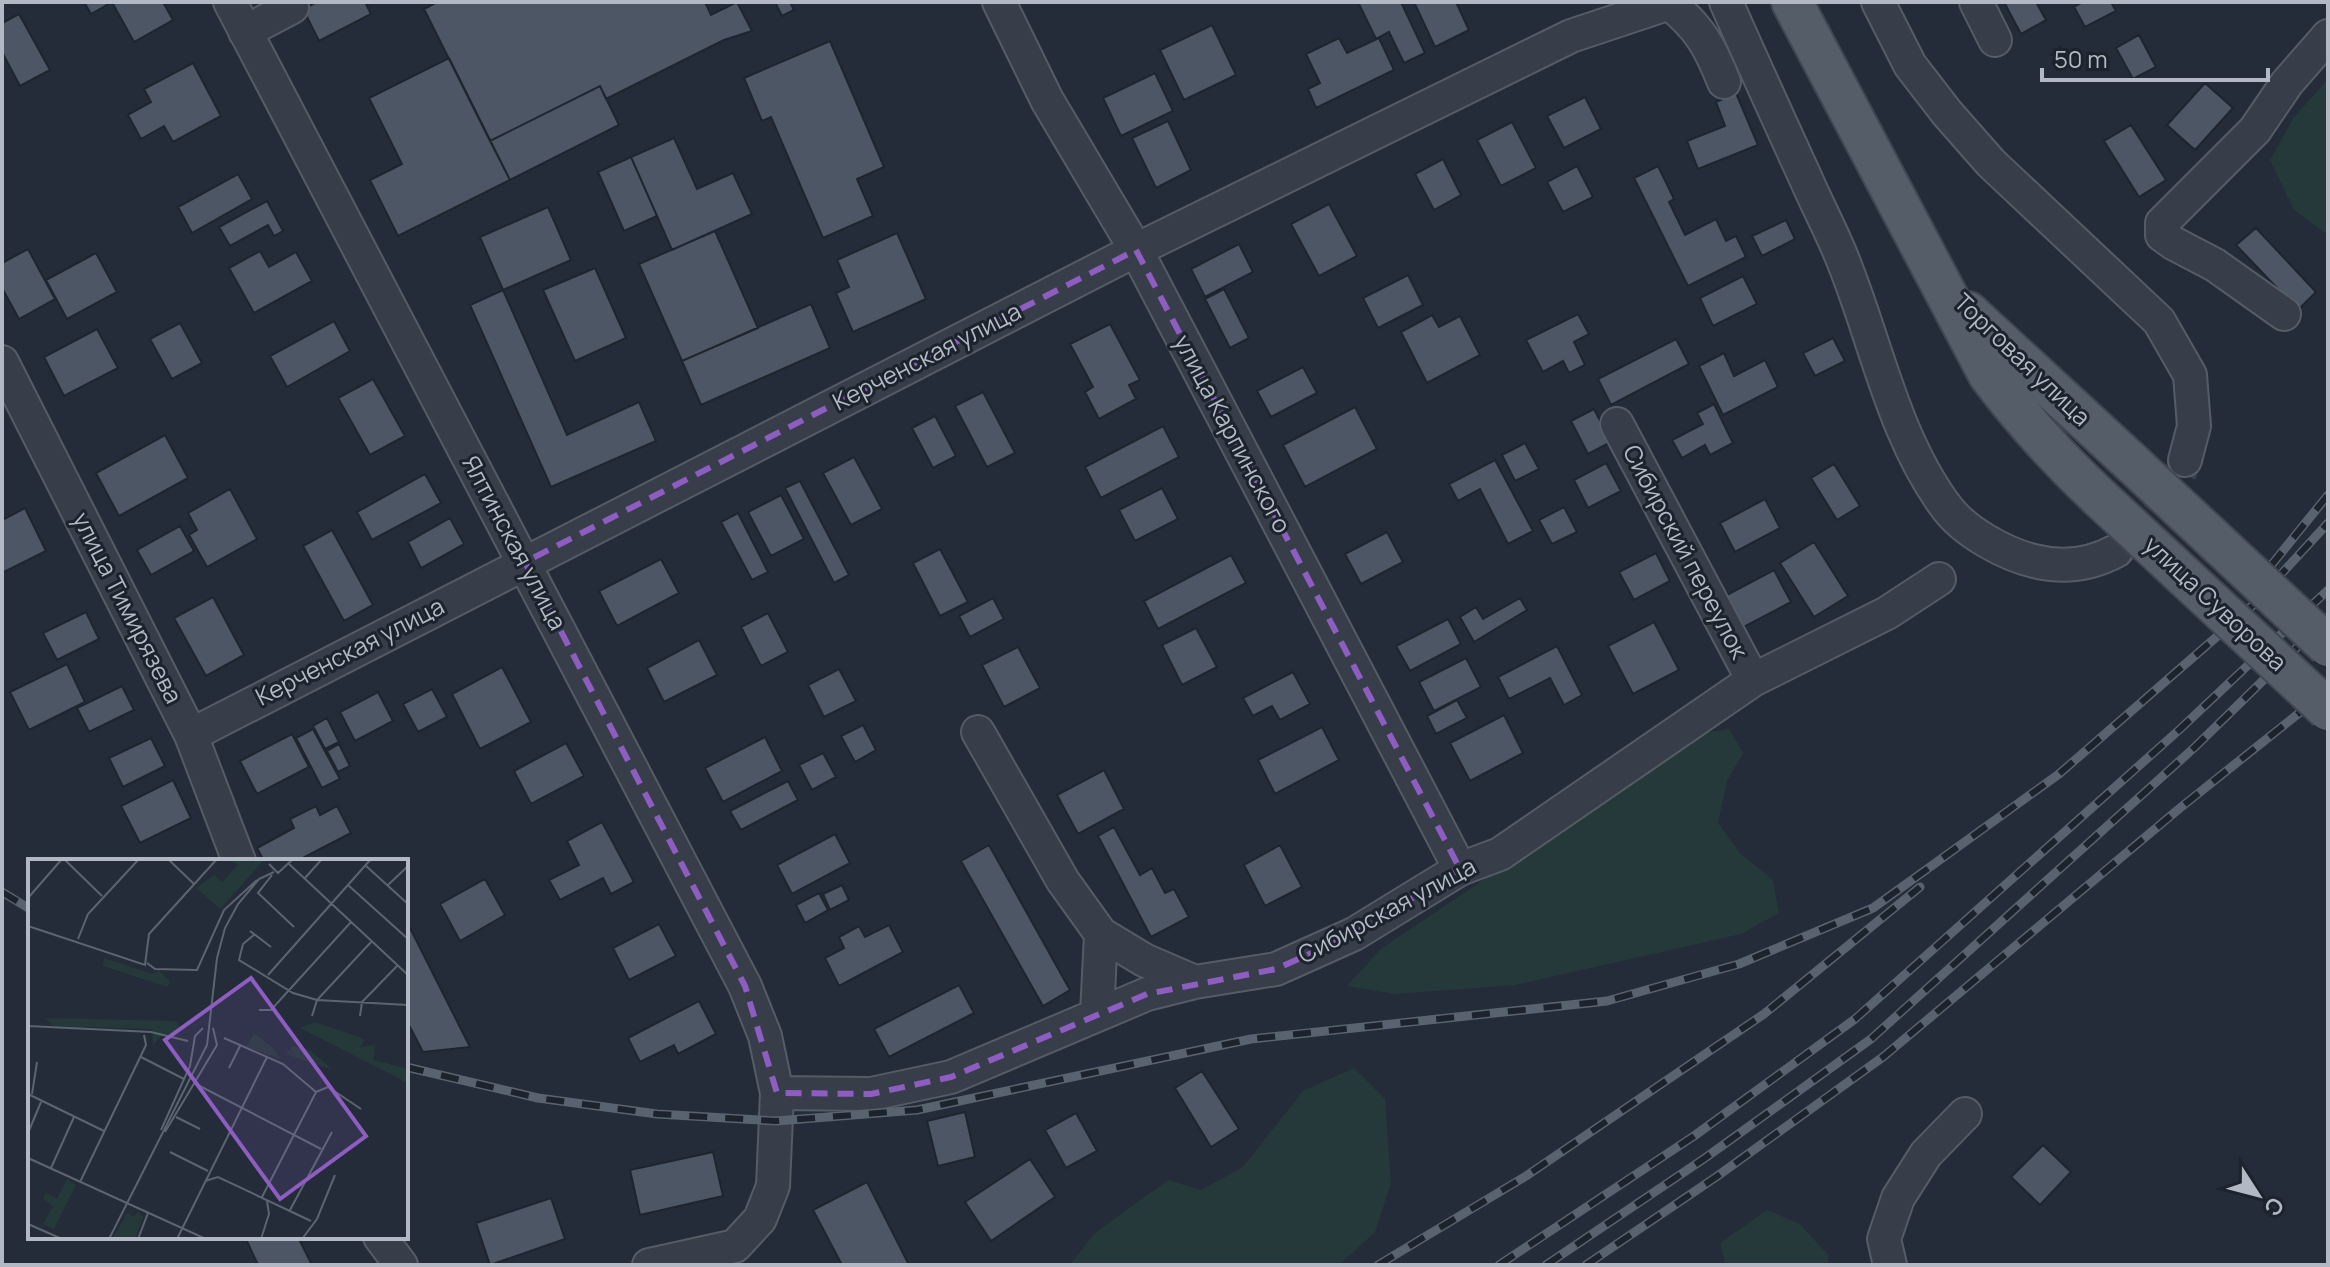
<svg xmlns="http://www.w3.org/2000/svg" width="2330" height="1267" font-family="Manrope,sans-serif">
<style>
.green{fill:#26393a}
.building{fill:#4c5664;stroke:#1e252f;stroke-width:2}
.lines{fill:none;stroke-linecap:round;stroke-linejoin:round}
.minor-tunnel{stroke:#38414d;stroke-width:32;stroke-dasharray:32 16;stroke-linecap:butt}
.minor-casing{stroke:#555c66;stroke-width:36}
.major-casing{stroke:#404752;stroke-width:44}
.minor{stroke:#373e49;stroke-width:32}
.major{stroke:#555d68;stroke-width:40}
.rail-casing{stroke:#59626f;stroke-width:9}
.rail{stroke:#1c232d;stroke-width:6;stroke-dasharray:18;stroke-linecap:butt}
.major-bridge-casing{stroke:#404752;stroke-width:44;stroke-linecap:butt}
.major-bridge{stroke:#555d68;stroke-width:40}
.marked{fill:none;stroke:#8e5dc1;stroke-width:6;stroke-dasharray:16 10;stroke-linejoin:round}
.labels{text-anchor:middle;stroke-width:6;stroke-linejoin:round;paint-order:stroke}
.street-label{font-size:24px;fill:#b2b9c5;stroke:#1c232d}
.inset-road{fill:none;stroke:#5c6470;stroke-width:2}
.view{fill:#8e5dc1;fill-opacity:0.15;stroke:#8e5dc1;stroke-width:4}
.inset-edge{fill:none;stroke:#b2b9c5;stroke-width:4}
</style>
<rect width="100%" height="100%" fill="#232c38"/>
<path class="green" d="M2328,79V235L2294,210L2270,160L2294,117Z
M1729,729L1743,753L1727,781L1718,823L1740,853L1773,880L1779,913L1741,934L1515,985L1394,994L1347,986L1381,949L1701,733Z
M1354,1068L1385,1099L1391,1183L1375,1232L1339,1265H1070L1094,1234L1168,1180L1201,1190L1243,1167L1303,1091Z
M1767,1210L1800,1224L1828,1255V1265H1726L1720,1243Z"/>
<path class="building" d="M84,2H163L173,20L134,42L112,2L91,14Z
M317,2H365L371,14L319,41L303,9Z
M437,2H705L711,15L737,2L752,31L724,40L606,99L600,86L490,141L424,9Z
M775,2H790L794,10L782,16Z
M1358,2H1401L1425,53L1404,63L1389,32L1376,39Z
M1414,2H1456L1469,30L1435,47Z
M2004,2H2036L2046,20L2021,34Z
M2083,2H2111L2116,11L2085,27L2074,7Z
M19,14L50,70L20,86L2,52V23Z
M1212,25L1236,75L1184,100L1160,50Z
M2139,35L2156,67L2133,79L2116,48Z
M1339,38L1347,53L1379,38L1394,70L1316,108L1308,89L1320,83L1306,54Z
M830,41L884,167L857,179L873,216L823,238L771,117L762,121L744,78Z
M449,58L510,180L398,236L370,180L402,164L369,98Z
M193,63L221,116L173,142L164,126L141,139L128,115L151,102L144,89Z
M1155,73L1173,111L1121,136L1103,98Z
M2205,83L2233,108L2195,150L2167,125Z
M600,86L619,125L510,180L490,141Z
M1736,93L1758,145L1698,169L1687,141L1725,126L1716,102Z
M1585,97L1601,129L1564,148L1547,116Z
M1168,121L1191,170L1156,188L1132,138Z
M1512,122L1536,168L1501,186L1477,140Z
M2131,125L2166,180L2139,197L2104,141Z
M674,138L697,189L733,173L752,214L672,250L631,157Z
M631,157L657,216L624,231L598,172Z
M1443,159L1461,195L1434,210L1415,174Z
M1577,166L1593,197L1563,212L1547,182Z
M1658,166L1674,199L1669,202L1685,235L1716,219L1726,241L1736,236L1746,257L1688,286L1634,178Z
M238,174L252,199L192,233L178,207Z
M267,201L283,231L274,236L268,225L230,246L219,227Z
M1329,204L1357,256L1319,276L1291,224Z
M548,207L571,260L503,290L480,237Z
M1786,220L1795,239L1762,256L1752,236Z
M2256,228L2316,292L2298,310L2236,245Z
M715,231L758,328L682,361L639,264Z
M897,233L926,299L853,332L836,293L849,287L837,260Z
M1239,244L1253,272L1205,297L1191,269Z
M28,249L55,299L19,319L2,288V263Z
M260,251L269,267L296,252L312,281L254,313L229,268Z
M96,253L117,292L67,319L46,280Z
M595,268L626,338L575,361L543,290Z
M1408,275L1423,305L1378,328L1363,298Z
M1743,276L1757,304L1713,326L1700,298Z
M1224,289L1249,338L1230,348L1205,299Z
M503,290L567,435L639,402L656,441L551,487L470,305Z
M811,304L830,348L701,405L682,361Z
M1578,314L1589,334L1574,342L1585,365L1569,373L1563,361L1543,372L1526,340Z
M1432,315L1439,327L1460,316L1480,355L1427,383L1401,332Z
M334,321L350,351L287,387L270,356Z
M180,323L202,363L172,379L150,339Z
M1110,324L1140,380L1129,385L1136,399L1099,419L1085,392L1093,387L1070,344Z
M97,329L118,368L64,396L44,357Z
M1833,338L1845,361L1815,376L1803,353Z
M1676,339L1689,364L1611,405L1598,379Z
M1724,353L1734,376L1765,360L1778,387L1723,415L1699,366Z
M1303,367L1317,393L1271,417L1257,391Z
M373,379L405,436L370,455L338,398Z
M983,392L1015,453L987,467L955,406Z
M1714,404L1733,443L1710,455L1705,445L1682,458L1672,440L1703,424L1697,413Z
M1355,407L1377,449L1305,487L1283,445Z
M1594,409L1611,442L1588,454L1571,421Z
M935,416L956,456L933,468L912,428Z
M1163,426L1179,457L1101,498L1085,467Z
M165,435L188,478L119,516L96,473Z
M1525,443L1539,469L1515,481L1502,455Z
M854,457L882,509L851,525L823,473Z
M1495,460L1533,531L1508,544L1480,489L1458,501L1449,484Z
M1606,463L1621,491L1588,508L1574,480Z
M1834,464L1860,506L1837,520L1811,478Z
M425,474L441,503L372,540L357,512Z
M800,481L849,575L834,583L785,488Z
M1162,488L1178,519L1135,541L1119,510Z
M230,489L257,539L207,567L189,535L197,530L188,513Z
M781,495L804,539L771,556L748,512Z
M1765,499L1780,528L1735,552L1720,523Z
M1564,507L1577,532L1552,544L1539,520Z
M25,508L46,551L2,573V520Z
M738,513L768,572L752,580L721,522Z
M450,518L464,544L421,568L408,542Z
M180,526L194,551L151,575L137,550Z
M332,530L373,605L344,621L303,546Z
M1387,532L1403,562L1361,584L1345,554Z
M1814,542L1848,596L1814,617L1780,563Z
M940,549L968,602L940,616L913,563Z
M1656,553L1670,581L1634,600L1619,572Z
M1231,555L1246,583L1158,629L1144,601Z
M661,559L679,593L617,626L599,591Z
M1774,570L1791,602L1740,629L1723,597Z
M213,597L244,655L206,676L174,618Z
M993,598L1004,619L970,637L959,616Z
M1520,598L1527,610L1474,642L1460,617L1476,607L1483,619Z
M86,612L99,639L57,660L43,633Z
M768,613L788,652L761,666L741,627Z
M1448,619L1461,644L1410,671L1396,646Z
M1654,622L1679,670L1633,694L1608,646Z
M1196,628L1217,667L1182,685L1162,645Z
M699,640L717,675L664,702L647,668Z
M1557,646L1582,695L1564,705L1550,678L1509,699L1498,677Z
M1018,647L1040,688L1004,707L982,665Z
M1466,658L1481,687L1434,711L1419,682Z
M67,664L85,702L29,730L10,692Z
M502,667L531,722L480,749L452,694Z
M839,669L856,701L824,717L808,685Z
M1293,672L1310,704L1280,720L1272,706L1253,716L1243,698Z
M122,686L134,710L89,732L77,708Z
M432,689L447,717L418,732L403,704Z
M378,692L393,721L355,741L340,712Z
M1457,700L1467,718L1436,734L1427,716Z
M1504,715L1523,753L1470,781L1450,743Z
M327,718L339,742L325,749L313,726Z
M863,725L876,750L855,762L841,736Z
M1322,727L1339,760L1275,794L1258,760Z
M313,729L340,779L322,788L296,738Z
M292,734L309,767L257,794L240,761Z
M765,737L782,771L723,802L705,768Z
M151,738L165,766L123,787L109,758Z
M566,743L584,776L531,804L514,771Z
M339,744L350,766L338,772L327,751Z
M823,753L836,777L812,790L799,765Z
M1104,770L1124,809L1078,834L1057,795Z
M173,780L191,818L140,843L121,806Z
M788,781L798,800L741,830L730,811Z
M316,806L320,815L337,806L351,833L297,861H264L257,848L294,828L290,819Z
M602,822L634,882L611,894L603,878L560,900L549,880L579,865L567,841Z
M1114,827L1140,875L1152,868L1165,893L1174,889L1189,917L1151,937L1098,836Z
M835,834L850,863L792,894L777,865Z
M989,845L1070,990L1043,1006L961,861Z
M1280,845L1302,887L1265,906L1244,865Z
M485,879L505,915L460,941L440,904Z
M842,885L849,900L830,910L823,894Z
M819,893L828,910L805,923L796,905Z
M406,920L470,1047L423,1052L410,1027H406Z
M659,924L676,956L629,980L613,948Z
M889,925L903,952L839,986L825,958L844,948L839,937L859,926L865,937Z
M959,985L974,1013L889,1057L874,1029Z
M699,1001L716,1034L678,1054L674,1045L640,1062L628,1038Z
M1202,1071L1239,1129L1211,1147L1175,1088Z
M965,1112L975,1157L938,1166L927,1121Z
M1076,1113L1097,1151L1066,1168L1045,1130Z
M2043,1145L2071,1172L2040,1205L2011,1177Z
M713,1152L723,1196L640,1215L630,1170Z
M1030,1159L1055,1197L991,1241L965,1202Z
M867,1182L909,1265H842L813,1210Z
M551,1198L565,1239L490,1265L476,1223Z
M245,1237H298L312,1265H258Z"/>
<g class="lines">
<path class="minor-tunnel" d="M2122,548C2152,530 2176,492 2185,460"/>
<defs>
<path id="minor" d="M230,2L745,986L765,1036L777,1093L773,1186L760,1219L735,1246L649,1265
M999,2L1047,100L1136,250L1460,869
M1726,2C1752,61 1779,120 1806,179C1819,209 1835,238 1846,268C1877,347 1895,439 1947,508C1965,532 2005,554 2034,561C2062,568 2090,565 2116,551
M1878,2L1910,65L1947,113L1991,163L2159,321L2190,375L2194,426L2185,460
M1976,2L1995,40
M1670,4C1700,28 1710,47 1724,82
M245,32L292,7
M2284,314L2215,265L2173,243L2162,235V223L2255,130L2287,83L2328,36
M2,362L191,735L239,861
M1617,424L1753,680
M978,732L1063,881L1101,934L1144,960L1195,982
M191,735L1136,250L1571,36L1673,2
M1097,1014L1101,934
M777,1093L871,1094L951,1077L1147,994L1195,982L1276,969L1354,934L1460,869L1500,854L1753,680L1887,613L1939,579
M380,1237L401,1265
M1890,1265L1884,1239L1898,1198L1926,1154L1965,1114"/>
<path id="major" d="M1792,2L1989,375C2023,420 2059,460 2101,499
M1968,312L2133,464"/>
</defs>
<use href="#minor" class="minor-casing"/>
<use href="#major" class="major-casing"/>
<use href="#minor" class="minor"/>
<use href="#major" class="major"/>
<defs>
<path id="rail" d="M2248,594L2328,495
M2,892L30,909
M406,1067L538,1098L657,1114L776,1121L917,1110L1251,1039L1607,1001L1739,964L1873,908L2059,774L2252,606L2328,523
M1378,1265L1526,1176L1764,1014L1920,887
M1499,1265L1694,1136L1855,1019L2179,730L2328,590
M1546,1265L1705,1158L1871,1039L2195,747L2328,617
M1586,1265L1716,1177L1883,1057L2180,808L2328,690"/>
</defs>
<use href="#rail" class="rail-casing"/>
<use href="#rail" class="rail"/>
<defs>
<path id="major-bridge" d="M2133,464L2328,646
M2101,499L2328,710"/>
</defs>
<use href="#major-bridge" class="major-bridge-casing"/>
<use href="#major-bridge" class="major-bridge"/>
</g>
<path class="marked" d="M1136,250L1460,869L1354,934L1276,969L1147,994L951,1077L871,1094L777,1093L745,986L525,562Z"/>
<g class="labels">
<g class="street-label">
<text transform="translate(927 357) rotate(-27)" y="8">Керченская улица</text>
<text transform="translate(2022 360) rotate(44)" y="8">Торговая улица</text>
<text transform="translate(1232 434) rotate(62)" y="8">улица Карпинского</text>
<text transform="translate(514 543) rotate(62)" y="8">Ялтинская улица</text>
<text transform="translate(1685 552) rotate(62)" y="8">Сибирский переулок</text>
<text transform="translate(2215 604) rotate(43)" y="8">улица Суворова</text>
<text transform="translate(127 608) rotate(63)" y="8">улица Тимирязева</text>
<text transform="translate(350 652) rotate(-27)" y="8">Керченская улица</text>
<text transform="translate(1387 911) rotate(-28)" y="8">Сибирская улица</text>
</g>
</g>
<g transform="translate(28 859)">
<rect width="380" height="380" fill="#232c38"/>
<path d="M204,0H237L192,50L168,29L186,16L194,23L210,6ZM76,99L124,115L131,111L142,123L140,128L75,107ZM17,159L149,162L153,173L134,176L125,186L124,170L26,167ZM287,163L331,178L336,181L332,188L347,186L346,201L380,210V224L272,169ZM226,174L244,188L253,200L218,188ZM264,187L282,191L305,211L258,195ZM39,320L48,326L26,370L15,365L25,347L15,340L18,334L29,340ZM110,352L115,358L107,380H84L99,354L106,358Z" fill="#26393a"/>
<path class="inset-road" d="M36,0L74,37M140,0L166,25M241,5L250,14L265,0M261,5L380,116M337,6L380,45M244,16L230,34L266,68M277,19L294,0M320,26L380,80M360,26L380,7M0,39L34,0M0,67L117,106L121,75L189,0M222,72L243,88M227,75L215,85L211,101L265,134L289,141L380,146M50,80L60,55L111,0M189,99L197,69L210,45L231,20L246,13M119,104L127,110L169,111L196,51L229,21M240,116L343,0M231,151H243L323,63M284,157L289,141L344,82M332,157L334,143L370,106M0,167L123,173L160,182M196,179L255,205L288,233M113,198L156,220M201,209L212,187M166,224L293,290M0,235L76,272M4,235L9,203M148,258L172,270M133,271L162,207L167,177L175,169M137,273L189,186L185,169M0,274L13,243M142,293L180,312M0,299L101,345M23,309L46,258M177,322L190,318L283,362M52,323L118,186L116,176M234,338L288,233L300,228L333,250M101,345L178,380M262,351L304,273M0,365L34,380M81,380L179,186L189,99M110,380L120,354M149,380L239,198M233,380L241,355L239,342M274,380L289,360L307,316"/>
<path class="view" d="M223,119L338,277L252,340L137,181Z"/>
<rect width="380" height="380" class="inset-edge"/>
</g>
<rect width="2330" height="1267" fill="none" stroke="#b2b9c5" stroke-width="8"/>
<g transform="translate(2258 1195) rotate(126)" stroke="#1c232d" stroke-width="6" paint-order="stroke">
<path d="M0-6L14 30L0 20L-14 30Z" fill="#b2b9c5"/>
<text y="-12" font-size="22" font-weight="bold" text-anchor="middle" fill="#b2b9c5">С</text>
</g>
<path d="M2042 68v12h226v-12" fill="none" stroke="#b2b9c5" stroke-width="4"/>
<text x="2054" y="68" font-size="24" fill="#b2b9c5" stroke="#1c232d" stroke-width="6" paint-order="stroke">50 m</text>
</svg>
